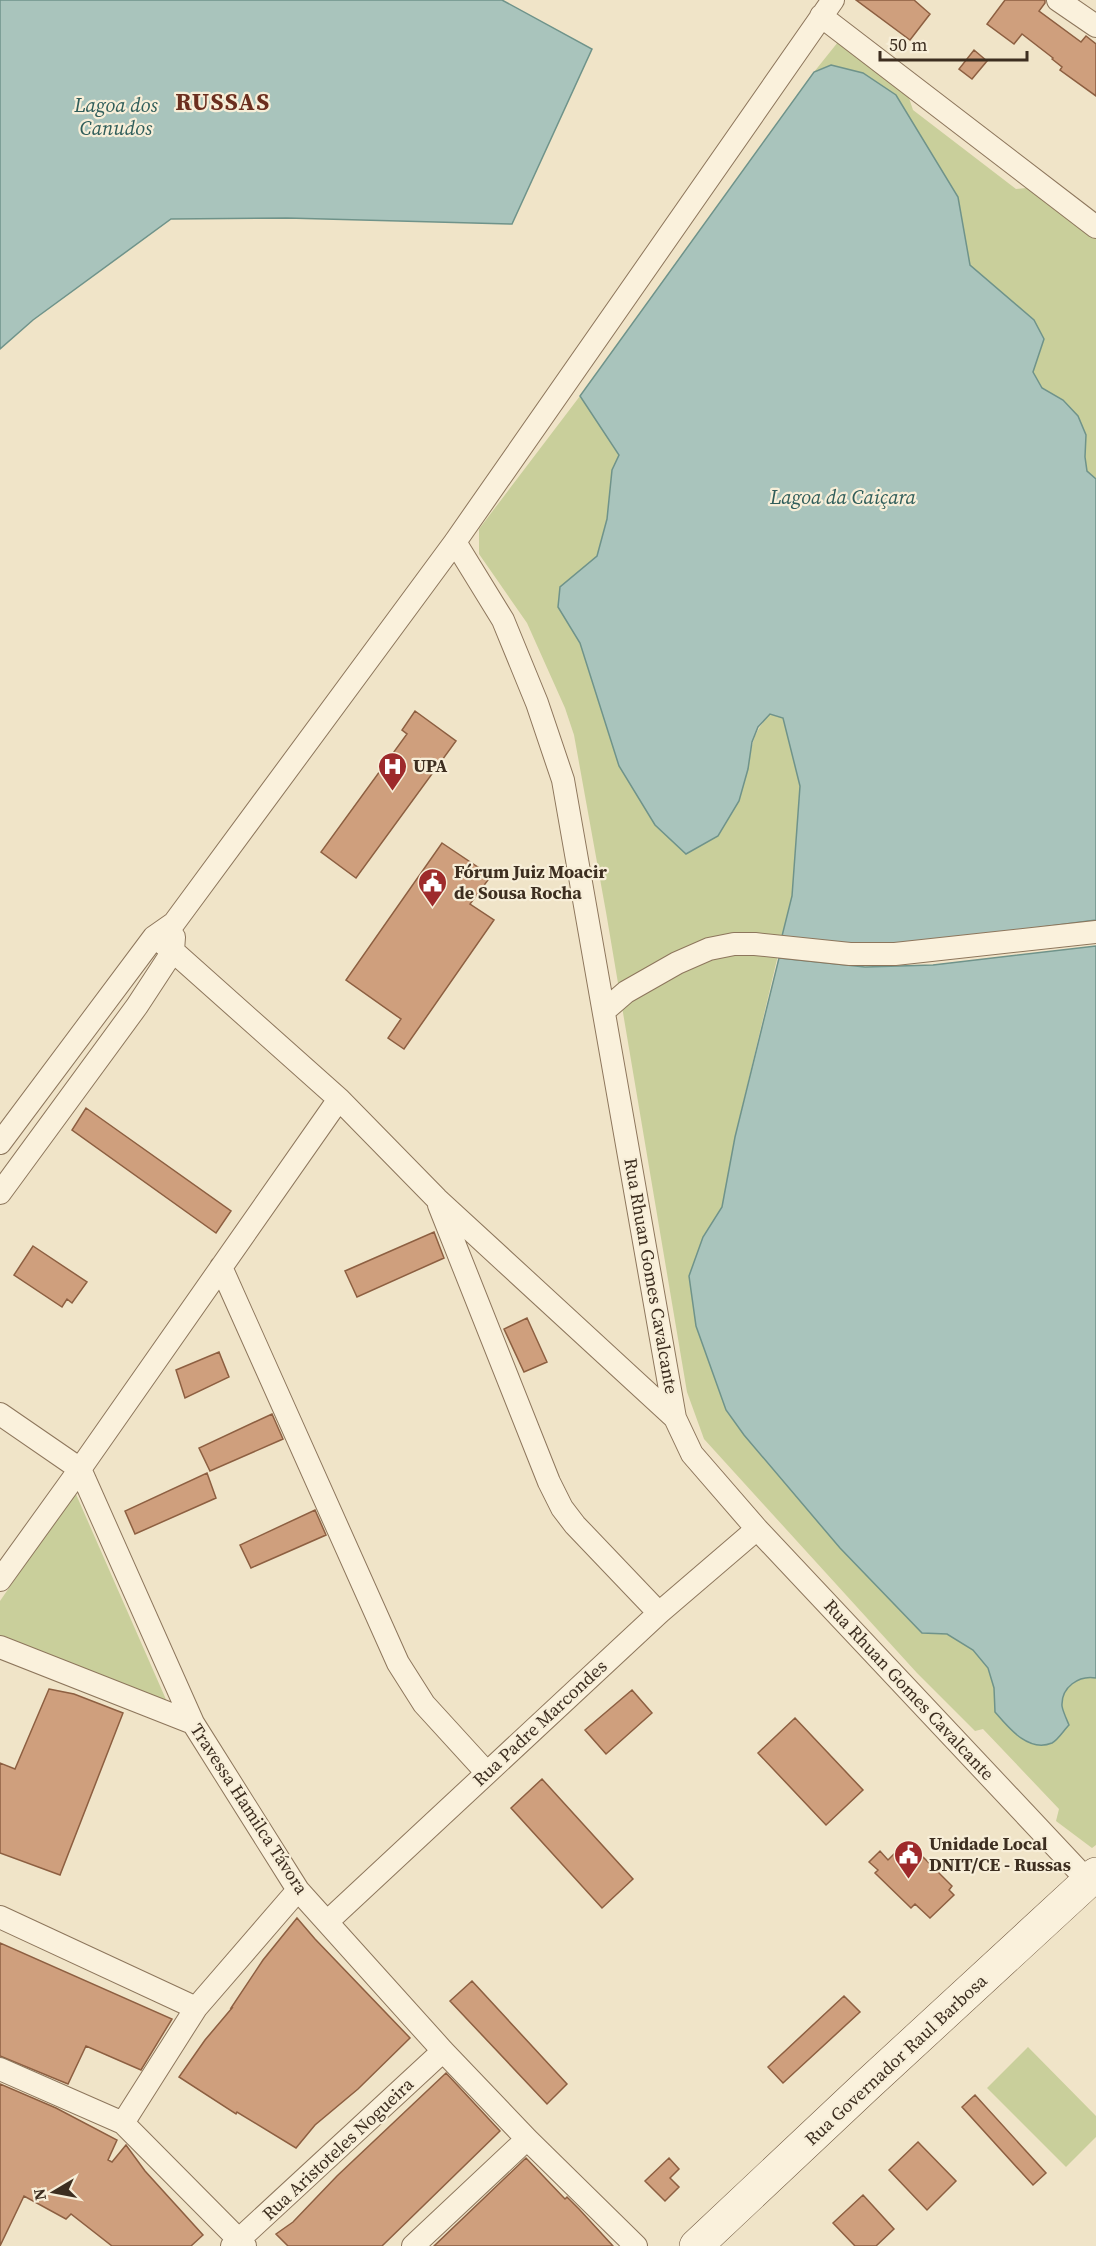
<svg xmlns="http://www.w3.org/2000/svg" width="1096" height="2246" font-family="'Source Serif 4',serif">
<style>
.green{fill:#c9cf9b}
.water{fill:#a9c4bc;stroke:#6f938a;stroke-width:1.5}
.building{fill:#cf9f7d;stroke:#8d5f41;stroke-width:1.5}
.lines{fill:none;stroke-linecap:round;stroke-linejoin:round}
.street-casing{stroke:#8d765c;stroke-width:24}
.secondary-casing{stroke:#6f573f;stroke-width:34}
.street{stroke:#faf1dc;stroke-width:22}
.secondary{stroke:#faf1dc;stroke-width:33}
.labels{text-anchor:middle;stroke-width:4.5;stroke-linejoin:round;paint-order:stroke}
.poi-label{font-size:18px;font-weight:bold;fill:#3d2e20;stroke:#f7eed8;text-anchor:start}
.street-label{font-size:18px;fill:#3d2e20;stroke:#f7eed8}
.water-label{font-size:20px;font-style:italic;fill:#2f5d5a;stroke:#f7eed8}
.district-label{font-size:24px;font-weight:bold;letter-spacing:1.5px;fill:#6b2e1e;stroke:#f7eed8}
</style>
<rect width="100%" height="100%" fill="#f0e4c8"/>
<path class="green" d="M838,42L906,89L913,110L1016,189L1037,187L1096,232V479L1087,471L1085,457L1086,435L1063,400L1042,388L1033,372L1044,339L1034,320L970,265L958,197L896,95L863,73L831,65L814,72Z
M580,396L619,455L612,470L607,519L597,556L560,587L558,607L580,643L748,769C752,745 752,733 770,714L783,718L800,786L792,896L735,1137L722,1207L703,1237L726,1410L744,1435L840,1548L922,1633L947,1634L973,1650L988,1668L994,1688L995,1712L1069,1726C1067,1720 1063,1712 1062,1706C1061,1687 1079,1675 1096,1678V1845L1092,1848L1056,1821L1059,1809L983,1729L975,1731L917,1673L704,1439L687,1392L606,912L574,735L565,708L527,623L479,554V529Z
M75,1492L168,1704L0,1637V1601Z
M1028,2047L1096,2116V2137L1066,2167L987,2088Z"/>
<path class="water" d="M0,0H502L592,49L512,224L287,218L171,219L33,320L0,349Z
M831,65L863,73L896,95L958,197L970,265L1034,320L1044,339L1033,372L1042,388L1063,400L1078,416L1086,435L1085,457L1087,471L1096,479V920L896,946L781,940L792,896L800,786L783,718L770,714L758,727L752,742L748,769L739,801L718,836L686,854L655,825L619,766L580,643L558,607L560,587L597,556L607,519L612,470L619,455L580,396L814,72Z
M1096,946V1678C1079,1675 1061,1687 1062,1706C1063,1712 1067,1720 1069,1725C1064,1730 1058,1740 1052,1743C1028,1753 1008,1727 995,1712L994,1688L988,1668L973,1650L947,1634L922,1633L840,1548L744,1435L726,1410L696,1326L689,1276L703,1237L722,1207L735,1137L779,958L865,967L933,965Z"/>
<path class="building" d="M856,0H914L930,14L910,40Z
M1005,0H1045V3L1039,11L1081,42L1086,36L1096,44V96L1060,70L1062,67L1052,59L1053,58L1022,34L1014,44L987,24Z
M974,50L987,61L972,79L959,69Z
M415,711L456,741L356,878L321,852L407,734L402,730Z
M442,843L491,876L470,904L494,920L404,1049L388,1038L401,1019L346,980Z
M86,1108L231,1211L216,1233L72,1130Z
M434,1232L444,1258L357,1297L345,1271Z
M33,1246L87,1282L72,1303L67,1299L62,1307L14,1275Z
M527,1318L547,1362L524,1372L504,1329Z
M219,1352L229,1377L185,1398L176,1370Z
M272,1414L283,1439L210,1471L199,1448Z
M207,1473L216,1498L135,1534L125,1511Z
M315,1510L326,1535L251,1568L240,1545Z
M49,1689L74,1694L123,1713L60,1875L0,1853V1763L15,1769Z
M632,1690L652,1713L606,1754L585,1730Z
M795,1718L863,1790L826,1825L758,1753Z
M542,1779L633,1879L602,1908L511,1808Z
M907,1841L952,1886L949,1890L954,1895L930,1918L915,1904L911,1908L875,1873L878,1870L869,1862L880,1851L888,1860Z
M297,1918L315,1939L410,2038L358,2089L315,2125L296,2148L237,2112L236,2114L179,2077L205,2040L232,2008H231L263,1960Z
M0,1943L172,2019L141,2070L86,2046L68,2084L0,2056Z
M472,1981L567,2084L547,2104L450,2001Z
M844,1996L860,2012L783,2083L768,2067Z
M446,2073L500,2131L382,2246H288L276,2234L293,2222L337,2176Z
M0,2084L56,2108L117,2140L108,2160L112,2162L126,2145L145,2171L203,2235L191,2246H112L71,2214L66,2219L24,2196L0,2246Z
M975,2095L1046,2173L1033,2185L962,2107Z
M918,2142L956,2181L927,2210L889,2170Z
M526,2158L565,2199L567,2197L579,2209L613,2246H434Z
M669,2158L679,2169L670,2178L679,2187L665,2201L645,2181Z
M863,2195L894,2229L876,2246H855L833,2223Z"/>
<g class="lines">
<defs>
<path id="street" d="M1058,0L1096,26
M821,16L1096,227
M455,542L503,620L537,703L563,780L675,1418L692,1454L757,1529L1089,1882
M154,937L173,951L339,1099L437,1199L675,1418
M604,1011L626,992L677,963L709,949L734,944H755L850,954H895L1096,932
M0,1143L154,937L174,923L455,542L833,0
M0,1193L137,1006L173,951L174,937
M439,1205L549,1482L562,1508L575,1525L659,1613
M221,1267L398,1663L424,1704L487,1773
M0,1414L80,1469L193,1723L298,1890L443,2051L527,2139L636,2246
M0,1580L80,1469L339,1099
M0,1647L193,1723
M0,1917L196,2008
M327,1922L659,1613L757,1529
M0,2069L123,2123L245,2246
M123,2123L196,2008L298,1890
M232,2246L443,2051
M413,2246L527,2139"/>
<path id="secondary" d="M696,2246L866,2086L1096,1874"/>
</defs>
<use href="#street" class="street-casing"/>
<use href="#secondary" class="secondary-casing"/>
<use href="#street" class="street"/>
<use href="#secondary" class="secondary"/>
</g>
<defs>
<symbol id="hospital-pin" viewBox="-11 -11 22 30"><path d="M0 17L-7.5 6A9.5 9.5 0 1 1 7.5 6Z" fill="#9e2a2b" stroke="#f7eed8"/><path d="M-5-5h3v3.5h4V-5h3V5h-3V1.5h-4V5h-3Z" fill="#fff"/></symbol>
<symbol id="civic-pin" viewBox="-11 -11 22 30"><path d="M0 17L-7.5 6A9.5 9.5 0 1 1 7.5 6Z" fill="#9e2a2b" stroke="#f7eed8"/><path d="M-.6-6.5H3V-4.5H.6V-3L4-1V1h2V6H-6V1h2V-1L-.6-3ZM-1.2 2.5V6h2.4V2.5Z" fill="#fff"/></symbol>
</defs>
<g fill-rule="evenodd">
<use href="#hospital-pin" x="376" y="750" width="33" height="45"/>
<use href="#civic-pin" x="416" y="866" width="33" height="45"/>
<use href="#civic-pin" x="892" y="1838" width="33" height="45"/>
</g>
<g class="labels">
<g class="poi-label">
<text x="413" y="772">UPA</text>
<text x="454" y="878">Fórum Juiz Moacir<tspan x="454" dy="21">de Sousa Rocha</tspan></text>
<text x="929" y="1850">Unidade Local<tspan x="929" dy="21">DNIT/CE - Russas</tspan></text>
</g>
<g class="street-label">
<text transform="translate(651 1276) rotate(80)" y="6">Rua Rhuan Gomes Cavalcante</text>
<text transform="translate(909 1690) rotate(47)" y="6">Rua Rhuan Gomes Cavalcante</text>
<text transform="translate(540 1723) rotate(-43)" y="6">Rua Padre Marcondes</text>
<text transform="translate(249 1809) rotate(57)" y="6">Travessa Hamilca Távora</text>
<text transform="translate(896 2060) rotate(-43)" y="6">Rua Governador Raul Barbosa</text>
<text transform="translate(338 2149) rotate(-43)" y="6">Rua Aristoteles Nogueira</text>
</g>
<g class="water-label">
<text x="116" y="112">Lagoa dos<tspan x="116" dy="23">Canudos</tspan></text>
<text x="843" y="504">Lagoa da Caiçara</text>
</g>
<g class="district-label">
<text x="223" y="110">RUSSAS</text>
</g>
</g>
<g transform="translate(54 2192) rotate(260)" stroke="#f7eed8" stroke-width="4.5" paint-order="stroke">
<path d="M0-4.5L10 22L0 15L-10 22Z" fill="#3d2e20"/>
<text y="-9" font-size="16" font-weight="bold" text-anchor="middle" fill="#3d2e20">N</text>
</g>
<path d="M880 51v9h147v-9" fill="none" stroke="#3d2e20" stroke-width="3"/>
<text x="889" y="51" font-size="18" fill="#3d2e20" stroke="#f7eed8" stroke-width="4.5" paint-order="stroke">50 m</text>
</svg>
